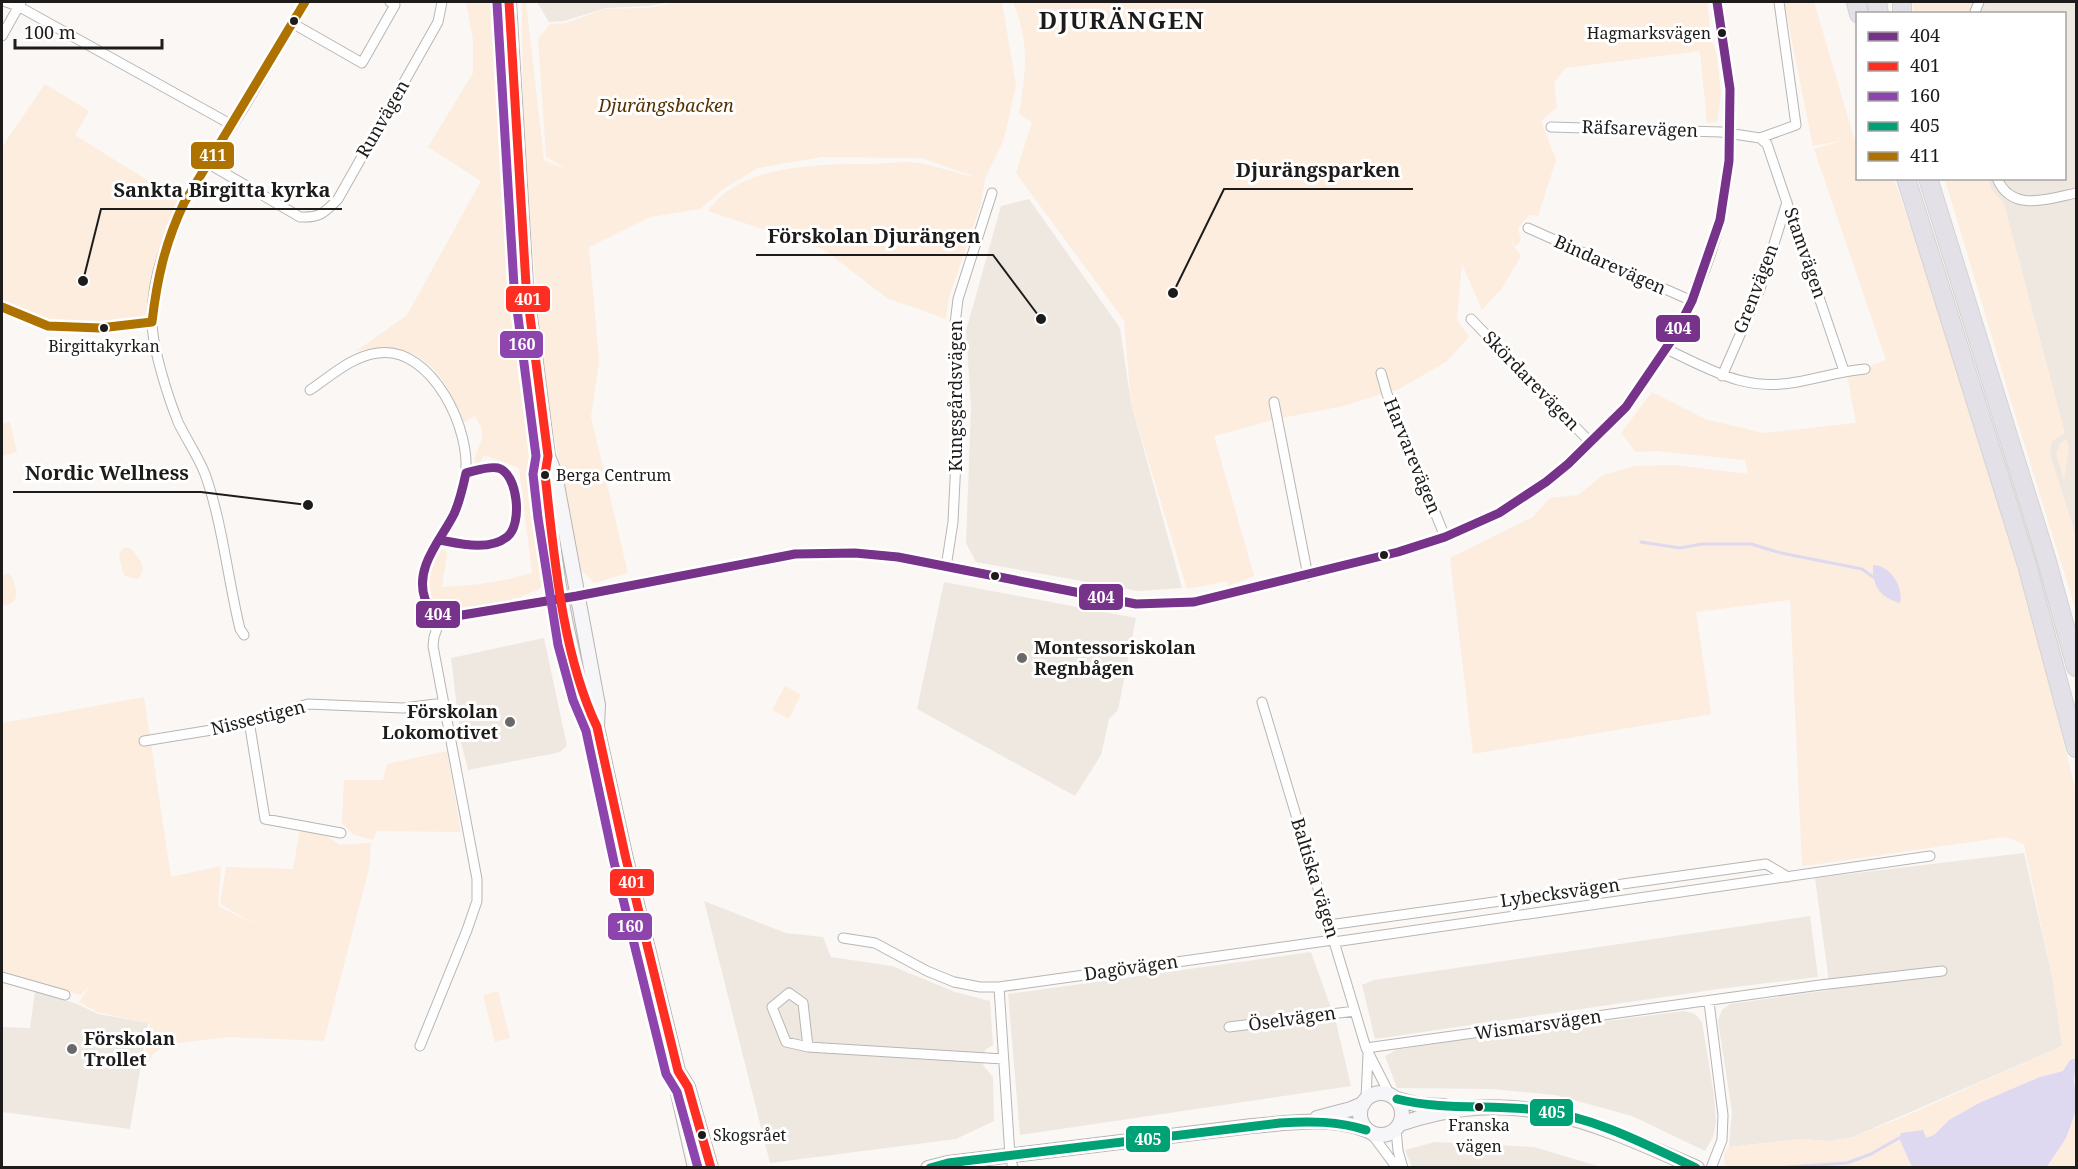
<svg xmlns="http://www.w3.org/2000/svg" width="2078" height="1169" font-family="'Noto Serif',serif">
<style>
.built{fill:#eee8e1}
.green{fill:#fcedde}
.water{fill:#ded8f1}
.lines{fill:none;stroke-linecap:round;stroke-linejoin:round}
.stream{stroke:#ded8f1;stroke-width:3}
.street-casing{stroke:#b8b6b4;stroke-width:11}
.secondary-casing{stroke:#b8b6b4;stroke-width:16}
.highway-casing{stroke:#d5d3d2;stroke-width:20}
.street{stroke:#fefefe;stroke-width:9}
.secondary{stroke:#f6f5f7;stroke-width:14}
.highway{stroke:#e3e0e8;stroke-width:18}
.bus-1-casing{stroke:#fff;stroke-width:14}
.bus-2-casing{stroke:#fff;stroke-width:14}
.bus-3-casing{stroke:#fff;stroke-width:14}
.bus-4-casing{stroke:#fff;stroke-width:14}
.bus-5-casing{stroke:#fff;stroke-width:14}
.bus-1{stroke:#77328a;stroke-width:9}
.bus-2{stroke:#ff2e22;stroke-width:9}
.bus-3{stroke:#8e44ad;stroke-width:9}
.bus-4{stroke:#00a174;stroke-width:9}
.bus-5{stroke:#ae7200;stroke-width:9}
.bus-dot{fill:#1d1c1a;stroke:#fff;stroke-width:2}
.poi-dot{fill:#6a6967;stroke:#fff;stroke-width:2}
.labels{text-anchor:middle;stroke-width:6;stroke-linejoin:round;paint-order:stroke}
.bus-label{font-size:16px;fill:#1d1c1a;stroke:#fff}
.park-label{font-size:18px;font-style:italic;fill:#563100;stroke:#fff}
.street-label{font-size:18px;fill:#1d1c1a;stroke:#fff}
.poi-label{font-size:18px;font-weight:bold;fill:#1d1c1a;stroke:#fff;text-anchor:start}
.district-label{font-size:24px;font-weight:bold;letter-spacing:1.5px;fill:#1d1c1a;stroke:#fff}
.leader{fill:none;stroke:#1d1c1a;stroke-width:2}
.callout-dot{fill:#1d1c1a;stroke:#fff;stroke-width:2}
.callout-label{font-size:20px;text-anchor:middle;font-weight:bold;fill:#1d1c1a;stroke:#fff;stroke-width:6;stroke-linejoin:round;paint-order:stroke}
.line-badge{stroke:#fff;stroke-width:2}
.badge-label{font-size:16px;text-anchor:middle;font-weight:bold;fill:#fff}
</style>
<rect width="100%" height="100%" fill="#faf7f5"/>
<path class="built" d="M537,2H671L649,6L606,8L564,21L549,22Z
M1913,2H2076V610L1945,179L2064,178V14L1914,13Z
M1029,199L1120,328L1131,403L1182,588L1138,591L976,562L966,543L971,407L966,331L1001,206Z
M944,582L1136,618L1118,710L1109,719L1101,755L1075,796L917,709Z
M544,638L567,746L560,752L551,754L468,770L461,742L451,658Z
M2024,853L2052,976L2062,1046L1853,1137L1830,1141L1800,1139L1729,1147L1732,1112L1718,1021L1722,1010L1730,1004L1830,990L1815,878Z
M704,901L786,933L823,937L831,957L892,966L955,992L990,1001L993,1045L985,1050L983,1065L993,1077L994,1121L956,1139L770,1163Z
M1810,916L1818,977L1719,989L1375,1039L1362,985L1374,980Z
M1311,952L1336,1022L1351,1086L1020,1135L1008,994Z
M35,991L77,1004L98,1014L148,1023L130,1129L2,1112V1027L30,1028Z
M1684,1011L1695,1014L1702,1022L1714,1096L1716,1123L1713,1137L1705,1151L1632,1116L1555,1095L1492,1089L1397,1088L1385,1056L1396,1050L1444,1042Z
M1435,1142L1534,1147L1601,1167H1412L1405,1150Z"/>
<path class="green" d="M466,2H500L513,234L521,309V342L538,452L549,578C540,600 470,608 446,612C422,598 424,570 442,550H445L447,554L442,587C473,586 502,582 532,573L519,468L484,455L478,467L475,466C472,453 485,442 482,430C481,425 477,420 475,416L464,422C443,369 417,337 356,351L407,315L481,181L428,147L473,73V40Z
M522,2H526L544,160L565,169L546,156L538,39L550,24L566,23L604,9L648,8L679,2H1002L1016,85L1004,139L985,179L981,204L949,297L946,319L887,298L823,249L708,211C738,164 823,164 873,164C887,164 904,161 918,163C938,166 957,174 976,177L921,158L822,157L758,168L723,189L700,209L650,217L589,247L599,361L591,417L628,573L594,583L577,565L545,383L523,145Z
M1013,2H1707L1711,38L1717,55L1721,94L1717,122L1707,123L1700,51L1565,68L1554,83L1557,107L1541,121L1556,160L1538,216L1529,215L1518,228L1521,241L1516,246L1508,237L1521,256L1502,288L1482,310L1462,264L1457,319L1469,337L1446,362L1399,389L1343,406L1277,419L1214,436L1254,576L1228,586L1227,581L1187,589L1131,403L1124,320L1016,173L1032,122L1019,114C1026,72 1030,43 1013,2Z
M1784,2H1814L1854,138L1857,140L1858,178L1894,179L1922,260L2019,573L2038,640L2076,792V1058L2070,1060L2063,1071L2040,1077L1979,1103L1949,1120L1934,1135L1926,1138L1924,1135L1901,1133L1899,1138L1912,1167H1726C1724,1160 1722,1152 1729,1147L1800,1139L1830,1141L1853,1137L1901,1118L2062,1046L2052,976L2024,844L2006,837L1804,866L1802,865L1790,600L1696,612L1711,714L1473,754L1450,558L1533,517L1550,498L1578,495L1603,475L1635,466L1674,465L1748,474L1745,460L1656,451L1636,452L1621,433L1652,392L1705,419L1763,433L1856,423L1847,374L1886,360L1814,149L1845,140L1813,146Z
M1913,2H1973L1968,14L1914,13Z
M45,84L89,111L75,135L184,203L171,230L152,322L48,326L2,307V147Z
M1945,179H1988L1992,190L2004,203L2065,433L2052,441L2050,454L2076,536V610L2013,408Z
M10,422L17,452L2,456V424Z
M2067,440L2069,448L2064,481L2056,453L2061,442Z
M123,548H130C139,558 148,566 138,579L125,576L122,570L119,554Z
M5,574H10C17,586 22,607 2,605V577Z
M785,686L801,694L789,719L772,710Z
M144,697L171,877L221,866L218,906L258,926L220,904L226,867L293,869L300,830L327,836L340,845L371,843L369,869L324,1041L228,1037L179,1043L161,1048L153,1054L148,1063L143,1062L150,1024L97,1012L79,1002L91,984L81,995L2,973V723Z
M447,751L461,832L377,831L373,840L354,835L342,823L344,780H383L387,764Z
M498,991L510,1038L495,1042L483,995Z
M2076,1072V1167L2047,1168C2062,1145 2072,1128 2076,1101C2077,1091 2074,1082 2076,1072Z"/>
<path class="water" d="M1873,565C1890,565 1904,587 1900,603C1880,597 1872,586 1873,565Z
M2076,1058L2074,1081L2076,1098L2075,1113L2066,1138L2047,1167H1912L1899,1138L1901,1133L1923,1130L1926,1138L1934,1135L1949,1120L1979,1103L2040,1077L2063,1071L2070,1060Z"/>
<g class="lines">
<path class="stream" d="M1641,542L1680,548L1702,544H1751L1781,553L1862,569L1873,577
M1776,1168L1847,1163L1871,1154L1899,1138"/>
<defs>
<path id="street" d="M6,2L18,6L232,125
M1974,14L1979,2
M292,23L362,63L395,5L390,2
M2,36L21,2
M1551,127L1721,132L1760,138L1796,125L1779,2
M1760,138L1767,144L1844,371
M209,164L300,217C320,218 324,213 338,199L438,22L442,2
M1997,178C2011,213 2049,199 2076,193
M1528,228L1692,301
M2,307L48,326L100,328L152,322
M1471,319L1591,443
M1666,349C1712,370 1744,392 1797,382C1820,378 1841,371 1865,369
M1381,373L1387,394L1445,537
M1722,376L1760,289L1787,202
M310,390C331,376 352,356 378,353C432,345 473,432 465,477C461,503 447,525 435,548C430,558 424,567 422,578C419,597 430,616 450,617L577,596L795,554L855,553L898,557L1136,604L1194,602C1251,588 1308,576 1364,561C1410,548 1456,536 1498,513C1612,452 1708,317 1726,189C1735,127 1729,63 1717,2
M1274,402L1308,576
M946,567L953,522L958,418L955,324L958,299L992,193
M244,635L240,629C228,580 222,521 205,474C198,456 186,439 178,422C168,397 152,347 152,321C151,239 205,170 246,104C266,70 285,35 305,2
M1262,702L1366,1048L1390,1095
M249,721L265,819L341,833
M144,741L230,727L308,704L403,708L444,703
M1329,925L1766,864L1788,877
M843,938L875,943L927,971L954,982L980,987H999L1333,940
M1334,942L1930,856
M2,977L65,995
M999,987L1010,1156L1013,1168
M1709,1002L1723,1115L1722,1140L1711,1168
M1229,1027L1355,1011
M420,1046L467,930L477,901V879L433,646L434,637L441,617
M808,1047L786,1042L772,1007L789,993L803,1003L808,1047L1003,1059
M1366,1048L1820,985L1942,971
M1366,1099L1368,1054
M1396,1129L1398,1151L1403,1168
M1371,1133L1397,1168"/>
<path id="secondary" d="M509,2L526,285L548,456L555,474L598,705L597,727L626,859L678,1071L677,1089L695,1168
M547,460L545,474C551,530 557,587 570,642C576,671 583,699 596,725
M678,1071L688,1087L711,1168
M1360 1114a21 21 0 1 1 42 0a21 21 0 1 1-42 0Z
M1397,1099L1419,1105L1444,1106
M1317,1118L1351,1109L1363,1104
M1400,1124C1515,1084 1593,1122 1697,1168
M928,1168L948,1163L1252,1126C1289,1123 1331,1116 1366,1130"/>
<path id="highway" d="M1856,2L1859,14
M1877,2L1879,14
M1902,2V14
M1906,178L2027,565L2076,748
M1928,178L2046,558L2076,667"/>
</defs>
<use href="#street" class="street-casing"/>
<use href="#secondary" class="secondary-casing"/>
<use href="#highway" class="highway-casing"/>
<use href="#street" class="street"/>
<use href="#secondary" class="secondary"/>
<use href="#highway" class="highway"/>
<defs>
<path id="bus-1" d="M440,540C461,544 489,551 507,537C523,525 518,473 498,468C488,466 475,471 466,473C463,487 460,501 454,514C441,540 414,567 425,599C429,611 438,616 450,617L577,596L795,554L855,553L898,557L1136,604L1194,602L1398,552L1445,537L1499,513L1546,482L1568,464L1626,407L1673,338L1692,301L1720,220L1729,161L1730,89L1717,2"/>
<path id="bus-2" d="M509,2L526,285L548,456L545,474C554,555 562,654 597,727L626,859L678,1071L688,1087L711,1168"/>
<path id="bus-3" d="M497,3L514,286L536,456L533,474L538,518L558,645L573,700L586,731L614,862L666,1074L677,1092L698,1168"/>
<path id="bus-4" d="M1397,1099C1444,1111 1491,1104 1538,1110C1594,1117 1645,1144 1696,1168
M930,1168L948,1163L1280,1123C1310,1121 1338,1121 1366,1130"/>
<path id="bus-5" d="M2,307L48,326L100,328L152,322
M152,322C157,279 165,243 184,203L305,2"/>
</defs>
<use href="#bus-1" class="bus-1-casing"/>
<use href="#bus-2" class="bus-2-casing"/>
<use href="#bus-3" class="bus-3-casing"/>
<use href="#bus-4" class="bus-4-casing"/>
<use href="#bus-5" class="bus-5-casing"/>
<use href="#bus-1" class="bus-1"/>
<use href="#bus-2" class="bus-2"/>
<use href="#bus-3" class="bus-3"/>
<use href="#bus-4" class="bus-4"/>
<use href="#bus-5" class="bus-5"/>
</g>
<g class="bus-dot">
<circle cx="294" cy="21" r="5"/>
<circle cx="1722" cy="33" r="5"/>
<circle cx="104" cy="328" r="5"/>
<circle cx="545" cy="475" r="5"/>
<circle cx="1384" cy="555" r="5"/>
<circle cx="995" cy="576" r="5"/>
<circle cx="1479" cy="1107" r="5"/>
<circle cx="702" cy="1135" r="5"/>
</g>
<g class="poi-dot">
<circle cx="1022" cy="658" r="6"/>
<circle cx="510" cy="722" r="6"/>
<circle cx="72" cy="1049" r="6"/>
</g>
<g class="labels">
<g class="bus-label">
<text x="1711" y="39" text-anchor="end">Hagmarksvägen</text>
<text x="104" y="352">Birgittakyrkan</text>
<text x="556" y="481" text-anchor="start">Berga Centrum</text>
<text x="1479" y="1131">Franska<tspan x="1479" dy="21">vägen</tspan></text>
<text x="713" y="1141" text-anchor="start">Skogsrået</text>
</g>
<g class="park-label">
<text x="666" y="112">Djurängsbacken</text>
</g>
<g class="street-label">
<text transform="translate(383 119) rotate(-60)" y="6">Runvägen</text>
<text transform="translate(1640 129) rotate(2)" y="6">Räfsarevägen</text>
<text transform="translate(1805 253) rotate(71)" y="6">Stamvägen</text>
<text transform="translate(1610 265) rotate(24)" y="6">Bindarevägen</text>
<text transform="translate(1756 289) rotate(-69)" y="6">Grenvägen</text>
<text transform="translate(1531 381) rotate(46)" y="6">Skördarevägen</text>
<text transform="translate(956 396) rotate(-90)" y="6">Kungsgårdsvägen</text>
<text transform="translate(1412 456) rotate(68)" y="6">Harvarevägen</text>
<text transform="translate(258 718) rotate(-14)" y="6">Nissestigen</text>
<text transform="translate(1315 878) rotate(73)" y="6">Baltiska vägen</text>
<text transform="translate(1560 893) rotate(-8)" y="6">Lybecksvägen</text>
<text transform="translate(1131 968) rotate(-8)" y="6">Dagövägen</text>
<text transform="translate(1292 1019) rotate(-8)" y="6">Öselvägen</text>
<text transform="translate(1538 1025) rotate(-8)" y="6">Wismarsvägen</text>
</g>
<g class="poi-label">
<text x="1034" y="654">Montessoriskolan<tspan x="1034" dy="21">Regnbågen</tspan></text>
<text x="498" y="718" text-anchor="end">Förskolan<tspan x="498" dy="21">Lokomotivet</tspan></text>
<text x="84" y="1045">Förskolan<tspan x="84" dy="21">Trollet</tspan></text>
</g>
<g class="district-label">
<text x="1122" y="29">DJURÄNGEN</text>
</g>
</g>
<path class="leader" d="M1173 293L1224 189H1413M83 281L101 209H342M1041 319L993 255H756M308 505L201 492H13"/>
<g class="callout-dot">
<circle cx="1173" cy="293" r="6"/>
<circle cx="83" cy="281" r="6"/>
<circle cx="1041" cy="319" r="6"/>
<circle cx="308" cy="505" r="6"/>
</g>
<g class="callout-label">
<text x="1318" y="177">Djurängsparken</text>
<text x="222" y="197">Sankta Birgitta kyrka</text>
<text x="874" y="243">Förskolan Djurängen</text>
<text x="107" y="480">Nordic Wellness</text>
</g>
<g class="line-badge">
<rect x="190" y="141" width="45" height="29" rx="6" fill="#ae7200"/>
<rect x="505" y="285" width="46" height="28" rx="6" fill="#ff2e22"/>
<rect x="1655" y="314" width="46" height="29" rx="6" fill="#77328a"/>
<rect x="499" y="330" width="45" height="29" rx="6" fill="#8e44ad"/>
<rect x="1078" y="583" width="46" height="28" rx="6" fill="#77328a"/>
<rect x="415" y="600" width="46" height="29" rx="6" fill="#77328a"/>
<rect x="609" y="868" width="46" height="29" rx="6" fill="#ff2e22"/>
<rect x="607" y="912" width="46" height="29" rx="6" fill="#8e44ad"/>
<rect x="1529" y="1098" width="45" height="29" rx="6" fill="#00a174"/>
<rect x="1125" y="1125" width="46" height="28" rx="6" fill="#00a174"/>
</g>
<g class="badge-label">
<text x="213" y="161">411</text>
<text x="528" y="305">401</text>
<text x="1678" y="334">404</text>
<text x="522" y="350">160</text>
<text x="1101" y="603">404</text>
<text x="438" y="620">404</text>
<text x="632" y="888">401</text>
<text x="630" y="932">160</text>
<text x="1552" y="1118">405</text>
<text x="1148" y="1145">405</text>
</g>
<rect width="2078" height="1169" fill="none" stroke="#1d1c1a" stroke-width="6"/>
<rect x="1856" y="12" width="210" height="168" fill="#ffffff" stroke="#a5a4a3" stroke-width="1.5"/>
<rect x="1868" y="32" width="30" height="9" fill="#77328a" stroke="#a5a4a3" stroke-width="1.5"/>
<text x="1910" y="42" font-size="18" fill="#1d1c1a">404</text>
<rect x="1868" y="62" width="30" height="9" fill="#ff2e22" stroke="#a5a4a3" stroke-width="1.5"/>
<text x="1910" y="72" font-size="18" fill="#1d1c1a">401</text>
<rect x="1868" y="92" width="30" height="9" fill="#8e44ad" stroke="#a5a4a3" stroke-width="1.5"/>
<text x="1910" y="102" font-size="18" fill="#1d1c1a">160</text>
<rect x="1868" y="122" width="30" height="9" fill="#00a174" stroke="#a5a4a3" stroke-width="1.5"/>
<text x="1910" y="132" font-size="18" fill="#1d1c1a">405</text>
<rect x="1868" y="152" width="30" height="9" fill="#ae7200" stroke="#a5a4a3" stroke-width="1.5"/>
<text x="1910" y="162" font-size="18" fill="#1d1c1a">411</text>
<path d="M15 39v9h147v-9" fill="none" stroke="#1d1c1a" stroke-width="3"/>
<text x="24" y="39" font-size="18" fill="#1d1c1a" stroke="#ffffff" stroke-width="4.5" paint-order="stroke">100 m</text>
</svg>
